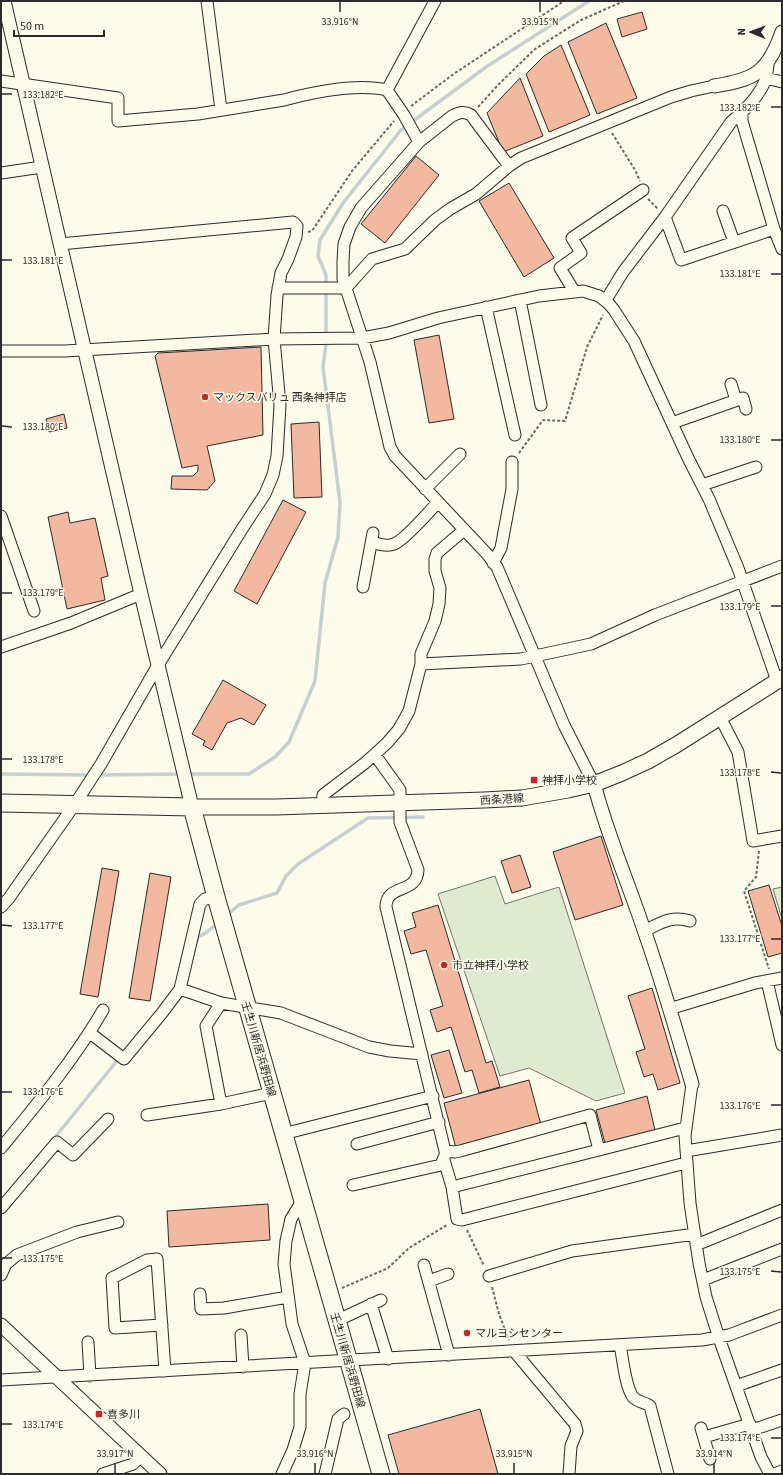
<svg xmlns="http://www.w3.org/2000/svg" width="783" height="1475" font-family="'Source Sans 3','Noto Sans JP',sans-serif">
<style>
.green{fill:#deebd1;stroke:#74746e}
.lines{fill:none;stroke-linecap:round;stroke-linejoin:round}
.stream{stroke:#c7d0d0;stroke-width:3.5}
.building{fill:#f2b8a0;stroke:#2b2b2b}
.minor-casing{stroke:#2b2b2b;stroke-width:13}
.tertiary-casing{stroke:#2b2b2b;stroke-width:15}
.secondary-casing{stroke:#2b2b2b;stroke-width:17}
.primary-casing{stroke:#2b2b2b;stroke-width:19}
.path{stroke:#6a6964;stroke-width:2;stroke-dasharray:3 2;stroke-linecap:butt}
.minor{stroke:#fdfbea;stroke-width:11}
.tertiary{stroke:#fdfbea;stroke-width:13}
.secondary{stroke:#fdfbea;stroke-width:15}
.primary{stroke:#fdfbea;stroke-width:17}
.ticks{fill:none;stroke:#2b2b2b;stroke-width:1.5}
.poi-dot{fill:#c62828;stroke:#fdfbea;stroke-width:1.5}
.labels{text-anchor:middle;stroke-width:3;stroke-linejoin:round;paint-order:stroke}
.poi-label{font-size:11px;fill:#2b2b2b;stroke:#fdfbea;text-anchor:start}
.street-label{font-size:11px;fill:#2b2b2b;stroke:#fdfbea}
.ticks-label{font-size:10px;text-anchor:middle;fill:#2b2b2b;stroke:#fdfbea;stroke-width:3;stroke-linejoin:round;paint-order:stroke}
</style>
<rect width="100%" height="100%" fill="#fdfbea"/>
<path class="green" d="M495,876L505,904L559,887L625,1093L596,1101L529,1068L500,1076L438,894Z
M782,887V919L773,889Z"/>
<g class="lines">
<path class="stream" d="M1,774L91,775
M187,774H249L275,757L289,742L315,681L325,583L338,537L340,502L323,367L326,344V275L318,256L320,240L343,203L401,130L486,67L589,1
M97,775L181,774
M227,915L239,905L277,893L286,876L298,864L368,818L423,817
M197,941L198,937L207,932L219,922
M52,1141L120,1057"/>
</g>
<path class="building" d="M642,12L647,29L622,37L617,19Z
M606,23L637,98L597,114L568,42Z
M561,45L590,115L549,132L526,74L544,56Z
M520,78L543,136L503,152L487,113Z
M416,156L439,175L385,243L361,224Z
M509,183L554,258L524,277L479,201Z
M439,335L454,419L429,423L414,340Z
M261,347L263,435L207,446L215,481L207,490L171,489L172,476H193L198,471V465L182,468L155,356L158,353Z
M64,414L67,428L49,432L46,419Z
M319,422L322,497L294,498L291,424Z
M283,500L306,512L257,604L234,591Z
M68,512L70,523L95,518L108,576L101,578L105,600L67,609L48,517Z
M223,680L266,705L254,725L241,718L227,723L212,750L203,745L205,741L192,734Z
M601,836L623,905L575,920L553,852Z
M520,855L531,887L512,893L501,861Z
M102,868L119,871L98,997L80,994Z
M150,873L171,877L150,1001L129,998Z
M769,885L782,926V953L768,957L748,891Z
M438,905L486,1063L492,1061L500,1087L479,1093L472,1070L465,1072L451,1027L437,1032L430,1010L443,1006L426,950L411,954L404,931L416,927L412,913Z
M652,988L680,1083L658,1090L653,1074L644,1077L636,1052L645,1049L628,996Z
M449,1050L462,1093L444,1098L431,1055Z
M529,1080L541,1125L456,1148L444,1103Z
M647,1096L655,1130L605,1143L596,1110Z
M268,1204L270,1240L169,1247L167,1211Z
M480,1409L498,1474H399L388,1435Z"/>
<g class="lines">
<defs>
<path id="minor" d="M207,1L221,110
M766,78L782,82
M1,81L118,98V121L198,114L284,100C314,92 356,83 387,90
M742,114V121L774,229L782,249
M419,142L404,115L387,90L435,1
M509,166L471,115C464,111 460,112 452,116L419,142L361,208L350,227L344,244L343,261V279L370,362L390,447L395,456L488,555L497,567L564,725L594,784
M1,173L42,167
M723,211L734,242
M665,217L681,260L774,229
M278,288H346L372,259L405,249L435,220L450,209L476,194L509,166L521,158L671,97L691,91L714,86
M574,291L560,268L581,253L572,238L643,190
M520,300L541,405
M606,300L623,272L665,217L731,122C744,112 761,94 766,78C767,73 768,67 768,62
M486,307L515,435
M1,351H65L274,339L362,338L389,333L438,318L539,296L583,291L599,296L609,304L614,310L634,341L689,460L709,499L738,568L777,681
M731,384L736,400
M672,423L743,398L746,409
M702,485L756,467
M425,489L460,454
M1,516L34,611
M372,542C378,544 387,547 394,544C403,541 430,511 438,502
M493,563L501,548L512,489V462
M363,587L373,533
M1,647L71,623L141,594
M421,664L521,659L591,644L655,615L782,566
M720,717L738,752L753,841L782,836
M375,755L400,790V822L418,870C417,895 386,883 386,907L445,1151L455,1152L460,1151L590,1115L599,1150L685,1128
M322,805L323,795L365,763L387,743L399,729L409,711L421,664V654L435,621L439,604L440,588L435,571V559L437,553L464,530
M1,907L9,898L75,804L101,764L158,665L242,529L265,494L273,475L277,456L280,405L274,339L277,295L281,273L288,259L296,237L297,226L293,222L60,244
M644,931C661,923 671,915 690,921
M767,981L782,1045
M180,989L221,1003L281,1013L369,1047L390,1051L422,1054
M669,1009L755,983L782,978
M90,1033L124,1059L162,1013L180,989L200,904L205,899L216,897
M692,1084L685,1136L690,1203L699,1263L706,1297L719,1338L761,1457L770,1474
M221,1104L206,1026L221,1003
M147,1115L221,1104L272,1093
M283,1134L433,1096
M357,1144L439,1122
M1,1148C37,1104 74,1060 103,1010
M686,1151L782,1135
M444,1160L452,1187L457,1219L462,1220L686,1163
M353,1185L441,1165L445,1155
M452,1187L599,1150
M1,1208L57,1142L73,1155L108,1119
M696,1245L782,1210
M424,1265L449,1355
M1,1275L6,1264L17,1255L77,1232L118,1222
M489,1276L572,1251L695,1234
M703,1280L782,1249
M429,1281L448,1274
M200,1294L201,1309L224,1308L288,1297
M371,1304L388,1359
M336,1321L381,1300
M162,1325L115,1328L112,1278L147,1260L157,1259L165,1371
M241,1335L243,1367
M88,1342L90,1376
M620,1345C623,1359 625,1386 633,1397C637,1402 645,1402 650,1406L668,1474
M514,1351L575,1424L577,1431L571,1446L569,1474
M1,1380L702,1340L729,1335L782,1315
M736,1386L782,1370
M701,1428L710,1459
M752,1430L782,1420
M704,1437L750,1424
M103,1474L133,1464L141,1456
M282,1474L293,1450L300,1427V1394L305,1363L292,1324L284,1264L286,1241L291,1219L302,1201
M325,1474L338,1419L344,1414
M774,1474L782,1471"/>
<path id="tertiary" d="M4,1L141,594L192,807
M714,86C755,80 768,72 782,32
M594,784C607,834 628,882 644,930C662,981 677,1033 692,1084
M1,1325L160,1474"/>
<path id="secondary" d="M192,807H276L484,800L522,798L568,790L594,784L622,773L648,761L676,745L782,678"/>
<path id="primary" d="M1,803L192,807L216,897L381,1474"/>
</defs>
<use href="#minor" class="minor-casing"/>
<use href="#tertiary" class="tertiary-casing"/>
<use href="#secondary" class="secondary-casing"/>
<use href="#primary" class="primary-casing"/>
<path class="path" d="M411,106L455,73L564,1
M478,107L498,85L535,49L581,20L624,1
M612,133L635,170L640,181
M648,199L658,209
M308,232L312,231L352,171L394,121
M519,453L543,420L565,421L587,347L603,315
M782,718V744
M759,851L756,877L744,891L769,969
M467,1230L484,1266
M492,1287L499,1314L509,1340
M342,1288L388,1268L409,1248L447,1225"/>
<use href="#minor" class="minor"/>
<use href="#tertiary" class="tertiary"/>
<use href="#secondary" class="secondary"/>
<use href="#primary" class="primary"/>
</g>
<path class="ticks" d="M340,12V2M540,12V2M2,94H12M771,107H781M2,260H12M771,274H781M2,426L12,427M771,440H781M2,593H12M771,606H781M2,759H12M771,772L781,773M2,925L12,926M771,939H781M2,1092H12M771,1105H781M2,1258H12M771,1271L781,1272M2,1424H12M771,1438H781M115,1473V1463M315,1473V1463M514,1473V1463M714,1473V1463"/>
<g class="poi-dot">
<circle cx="205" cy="397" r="4"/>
<rect x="530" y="776" width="8" height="8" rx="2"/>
<circle cx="444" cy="965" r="4"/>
<circle cx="467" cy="1333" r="4"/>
<rect x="95" y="1410" width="8" height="8" rx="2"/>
</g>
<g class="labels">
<g class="poi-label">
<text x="213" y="401">マックスバリュ 西条神拝店</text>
<text x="542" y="784">神拝小学校</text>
<text x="452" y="969">市立神拝小学校</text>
<text x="475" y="1337">マルヨシセンター</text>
<text x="107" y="1418">喜多川</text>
</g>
<g class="street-label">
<text transform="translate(502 799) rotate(-4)" y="4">西条港線</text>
<text transform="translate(259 1049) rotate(74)" y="4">壬生川新居浜野田線</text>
<text transform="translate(348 1360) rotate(74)" y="4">壬生川新居浜野田線</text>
</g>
</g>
<g class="ticks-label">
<text x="340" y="25">33.916°N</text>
<text x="540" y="25">33.915°N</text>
<text x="43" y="98">133.182°E</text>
<text x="740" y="111">133.182°E</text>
<text x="43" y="264">133.181°E</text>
<text x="740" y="277">133.181°E</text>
<text x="43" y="430">133.180°E</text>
<text x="740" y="443">133.180°E</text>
<text x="43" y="596">133.179°E</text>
<text x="740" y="610">133.179°E</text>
<text x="43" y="763">133.178°E</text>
<text x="740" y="776">133.178°E</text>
<text x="43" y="929">133.177°E</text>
<text x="740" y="942">133.177°E</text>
<text x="43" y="1095">133.176°E</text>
<text x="740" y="1109">133.176°E</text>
<text x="43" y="1262">133.175°E</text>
<text x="740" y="1275">133.175°E</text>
<text x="43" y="1428">133.174°E</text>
<text x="740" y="1441">133.174°E</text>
<text x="115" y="1457">33.917°N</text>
<text x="315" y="1457">33.916°N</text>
<text x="514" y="1457">33.915°N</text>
<text x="714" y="1457">33.914°N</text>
</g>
<rect width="783" height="1475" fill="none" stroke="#2b2b2b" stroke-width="4"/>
<g transform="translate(751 32) rotate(271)" stroke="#fdfbea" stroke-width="3" paint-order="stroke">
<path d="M0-3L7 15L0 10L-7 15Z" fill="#2b2b2b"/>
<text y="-6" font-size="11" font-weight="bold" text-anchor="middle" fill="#2b2b2b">N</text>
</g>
<path d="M14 30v6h90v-6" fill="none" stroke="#2b2b2b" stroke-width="2"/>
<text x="20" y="30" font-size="12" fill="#2b2b2b" stroke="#fdfbea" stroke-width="3" paint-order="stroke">50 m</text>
</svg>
